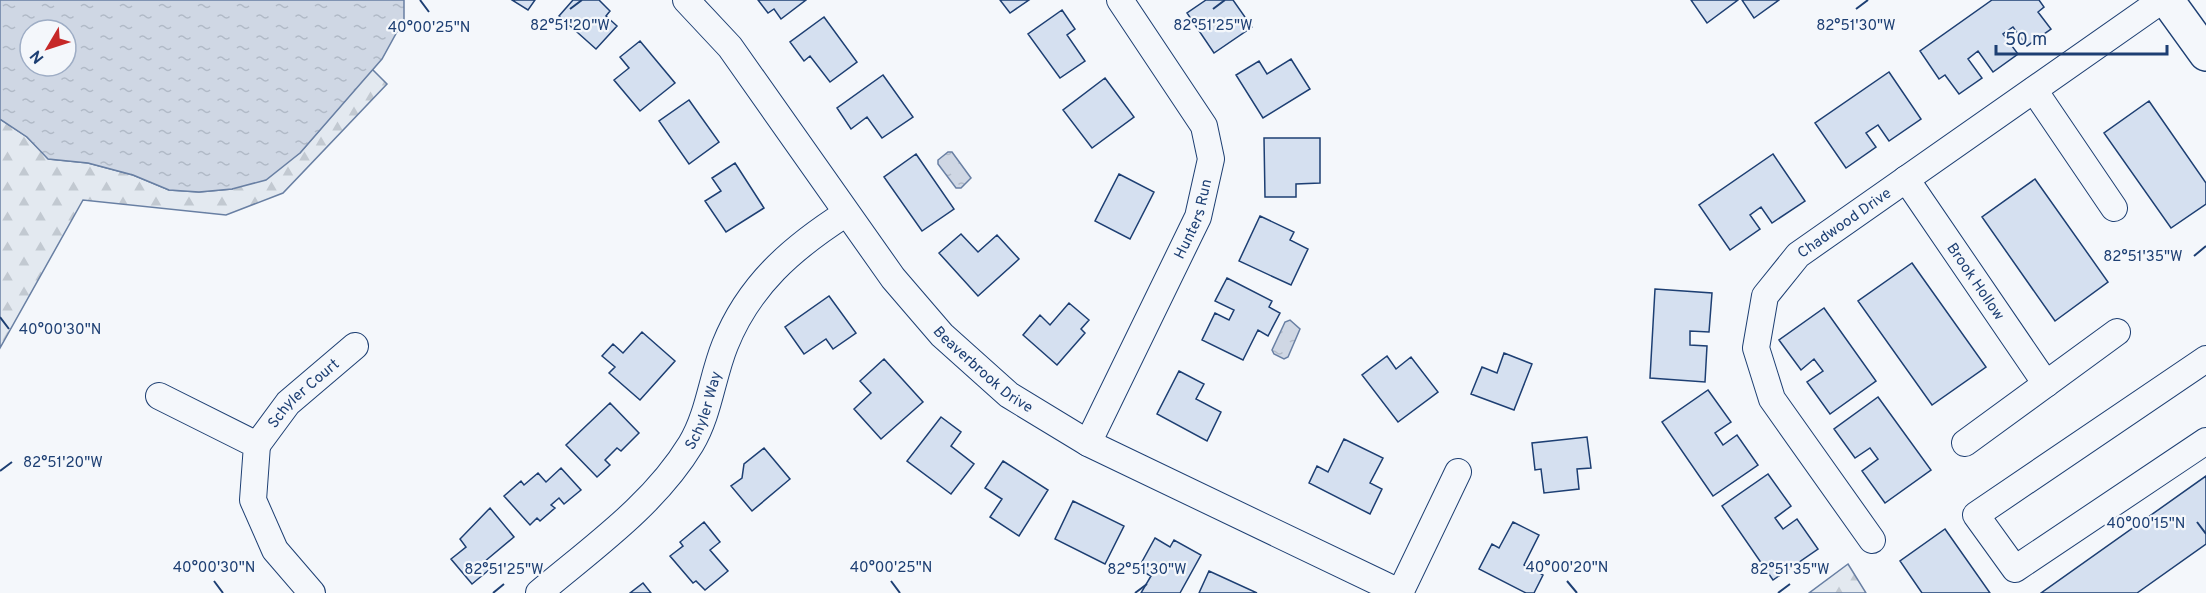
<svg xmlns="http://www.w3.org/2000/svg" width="2206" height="593" font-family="Overpass,sans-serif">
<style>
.forest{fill:url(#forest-firs);stroke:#687fa3;stroke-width:1.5}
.water{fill:url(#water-ripples);stroke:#687fa3;stroke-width:1.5;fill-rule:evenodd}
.building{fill:#d5e0f0;stroke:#1d3f73;stroke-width:1.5}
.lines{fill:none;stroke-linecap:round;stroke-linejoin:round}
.minor-casing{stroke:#1d3f73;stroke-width:28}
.major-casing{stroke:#1d3f73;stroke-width:36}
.minor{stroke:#f4f7fb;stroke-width:26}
.major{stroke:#f4f7fb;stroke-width:33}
.ticks{fill:none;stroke:#1d3f73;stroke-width:2}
.labels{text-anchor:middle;stroke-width:4.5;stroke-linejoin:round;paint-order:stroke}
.street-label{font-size:15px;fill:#1d3f73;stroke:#f4f7fb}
.ticks-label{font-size:15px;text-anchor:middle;fill:#1d3f73;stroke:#f4f7fb;stroke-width:4.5;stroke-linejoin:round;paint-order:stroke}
</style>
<defs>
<pattern id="forest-firs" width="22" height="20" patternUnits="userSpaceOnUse" patternTransform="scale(1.5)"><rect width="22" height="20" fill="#e3e9f0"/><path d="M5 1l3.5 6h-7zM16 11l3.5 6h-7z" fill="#c2c9d1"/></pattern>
<pattern id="water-ripples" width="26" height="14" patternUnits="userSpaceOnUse" patternTransform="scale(1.5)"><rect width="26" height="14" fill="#cfd7e4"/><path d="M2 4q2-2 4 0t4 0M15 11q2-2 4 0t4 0" fill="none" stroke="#b1bac7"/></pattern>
</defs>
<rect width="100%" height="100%" fill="#f4f7fb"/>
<path class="forest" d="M372,69L387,84L283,193L226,215L83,200L0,348V119L27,137L49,159L88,163L133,175L169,190L199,192L232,189L300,153Z
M1848,564L1866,593H1809Z"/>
<path class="water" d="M0,0H404V19L382,59L300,153L266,180L232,189L199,192L169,190L133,175L88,163L48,159L27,137L0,119ZM30,30H66V66H30Z
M948,152H952L971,178L961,188H956L938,164V160Z
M1290,320L1300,329L1288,357L1284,359L1274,354L1272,350L1285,322Z"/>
<path class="building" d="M512,0H535L528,10Z
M573,0H599L610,11L606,16L617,26L596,49L559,16Z
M758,0H806L781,19L774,9L768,13Z
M1000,0H1029L1010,13Z
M1206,0H1233L1252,27L1214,53L1187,13Z
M1691,0H1738L1707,23Z
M1742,0H1779L1754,18Z
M1992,0H2039L2044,7L2038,12L2051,29L2027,46L2013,27L2003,34L2018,54L1993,72L1978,51L1968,59L1982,78L1959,94L1945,75L1939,79L1920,51Z
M1062,10L1075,29L1067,35L1085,61L1060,78L1028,34Z
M824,17L857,62L830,82L810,56L804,61L790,42Z
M640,41L675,83L640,111L614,80L629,68L620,57Z
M1291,59L1310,89L1263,118L1236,75L1259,61L1267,74Z
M1889,72L1921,119L1889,141L1878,125L1866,133L1876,147L1846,168L1815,123Z
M883,75L913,117L882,138L867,117L851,129L837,108Z
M1105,78L1134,117L1092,148L1063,110Z
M689,100L719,142L689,164L659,121Z
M2149,101L2206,183V204L2171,228L2104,133Z
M1264,138H1320V183L1296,184V197H1265Z
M916,154L954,209L922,231L884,177Z
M1773,154L1805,201L1772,223L1761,207L1750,215L1760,229L1730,250L1699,205Z
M735,163L764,208L726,232L705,201L721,191L712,178Z
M1119,174L1154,192L1130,239L1095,221Z
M2035,179L2108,282L2055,321L1982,217Z
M1260,216L1294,232L1290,240L1308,249L1291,285L1239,261Z
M961,234L978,252L997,235L1019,259L978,296L939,253Z
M1912,263L1986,367L1932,405L1858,301Z
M1227,278L1272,301L1269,307L1280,313L1268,336L1258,330L1243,360L1202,340L1215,313L1229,320L1234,310L1215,301Z
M1655,289L1712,293L1709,332L1690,331V345L1707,346L1705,382L1650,378Z
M829,296L856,333L833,349L826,339L804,354L785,327Z
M1069,303L1089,320L1081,329L1085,333L1057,365L1023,335L1040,315L1050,325Z
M1824,308L1876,381L1830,414L1807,382L1823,371L1814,359L1801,370L1779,340Z
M642,332L675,361L640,400L609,373L615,367L602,356L613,344L623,353Z
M1504,353L1532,364L1514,410L1471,394L1482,367L1497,373Z
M1387,356L1396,369L1411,357L1438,392L1398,422L1362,375Z
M884,359L923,402L881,439L854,409L871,393L860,381Z
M1179,371L1204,384L1196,399L1221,412L1207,441L1157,414Z
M1708,390L1731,422L1715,433L1723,445L1737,435L1758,465L1713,496L1662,422Z
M1878,397L1931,470L1885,503L1862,471L1878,459L1870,448L1855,458L1834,429Z
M610,403L639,433L621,451L617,448L605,460L610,465L597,477L566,445Z
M941,417L961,432L951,446L974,464L951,494L907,461Z
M1587,437L1591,468L1577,469L1579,489L1544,493L1541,469L1535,470L1532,443Z
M1344,439L1383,458L1370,483L1382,489L1370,514L1309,483L1317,466L1328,472Z
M764,448L790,479L752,511L731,486L742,478L744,464Z
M1003,461L1048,490L1019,536L990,517L1002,499L985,488Z
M561,468L581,490L564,504L559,498L551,505L555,508L540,521L537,518L530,525L504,496L521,481L524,485L538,473L546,482Z
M1768,474L1791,506L1775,518L1783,529L1797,519L1818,549L1773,580L1722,506Z
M2206,476V544L2137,593H2041Z
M1073,501L1124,526L1105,564L1055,539Z
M490,508L514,537L484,562L490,569L472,584L451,559L466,547L460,539Z
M704,522L720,542L710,550L728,571L705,590L696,581L693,583L670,556L683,546L680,542Z
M1513,522L1539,535L1524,565L1543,575L1534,593H1526L1479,569L1492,544L1499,548Z
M1945,529L1990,593H1922L1900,561Z
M1155,538L1170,547L1174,540L1201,555L1180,593H1141L1151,576L1138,569Z
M1209,571L1257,593H1199Z
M643,583L651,593H630Z"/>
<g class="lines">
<defs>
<g id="minor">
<path id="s1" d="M686,0L730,47L893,278L942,335L1009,395L1088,443L1401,593"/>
<path d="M2034,90L2114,208"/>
<path id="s2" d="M1906,179L2046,384"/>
<path d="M2206,359L1976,515L2015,569L2206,441"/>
<path d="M159,396L257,445L253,500L275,550L312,593"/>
<path id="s3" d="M1088,443L1198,217L1211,159L1204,126L1120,0"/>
<path d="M1965,443L2117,332"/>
<path id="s4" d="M257,445L288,403L355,346"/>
<path id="s5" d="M1872,540L1772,399L1756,348L1765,296L1798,255L2162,0"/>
<path id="s6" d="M539,593C592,548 654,505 691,444C709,414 712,377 725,345C749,285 792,248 845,214"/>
<path d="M1400,593L1458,472"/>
</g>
<path id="major" d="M2167,0L2206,54"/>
</defs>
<use href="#minor" class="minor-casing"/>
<use href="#major" class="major-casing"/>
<use href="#minor" class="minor"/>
<use href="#major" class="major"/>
</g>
<path class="ticks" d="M420,0L429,12M570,9L582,0M1213,9L1225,0M1856,9L1868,0M2194,256L2206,246M0,317L9,329M0,471L12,462M2197,522L2206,534M214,581L223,593M891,581L900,593M1567,581L1577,593M493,593L504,584M1135,593L1147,584M1778,593L1790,584"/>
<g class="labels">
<g class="street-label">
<text dy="5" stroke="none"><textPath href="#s3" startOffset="248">Hunters Run</textPath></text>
<text dy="5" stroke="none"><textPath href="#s5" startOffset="388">Chadwood Drive</textPath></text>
<text dy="5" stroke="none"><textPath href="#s2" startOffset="124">Brook Hollow</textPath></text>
<text dy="5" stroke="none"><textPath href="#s1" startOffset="476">Beaverbrook Drive</textPath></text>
<text dy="5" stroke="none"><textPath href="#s4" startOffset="70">Schyler Court</textPath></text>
<text dy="5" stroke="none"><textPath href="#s6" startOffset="250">Schyler Way</textPath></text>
</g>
</g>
<g class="ticks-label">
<text x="570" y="30">82°51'20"W</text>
<text x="1213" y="30">82°51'25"W</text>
<text x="1856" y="30">82°51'30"W</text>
<text x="429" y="32">40°00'25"N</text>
<text x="2143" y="261">82°51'35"W</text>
<text x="60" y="334">40°00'30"N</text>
<text x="63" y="467">82°51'20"W</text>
<text x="2146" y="528">40°00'15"N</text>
<text x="214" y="572">40°00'30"N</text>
<text x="891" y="572">40°00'25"N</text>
<text x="1567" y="572">40°00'20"N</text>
<text x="504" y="574">82°51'25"W</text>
<text x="1147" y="574">82°51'30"W</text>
<text x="1790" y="574">82°51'35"W</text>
</g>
<g transform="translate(48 48) rotate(231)"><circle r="28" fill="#f4f7fb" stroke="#9eadc5" stroke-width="1.5"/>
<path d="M0-4.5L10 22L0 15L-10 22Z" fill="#c62828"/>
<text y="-9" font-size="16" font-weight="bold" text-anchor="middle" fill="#1d3f73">N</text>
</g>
<path d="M1996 45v9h171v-9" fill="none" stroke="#1d3f73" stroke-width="3"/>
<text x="2005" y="45" font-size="18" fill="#1d3f73" stroke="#f4f7fb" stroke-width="4.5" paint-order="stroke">50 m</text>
</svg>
